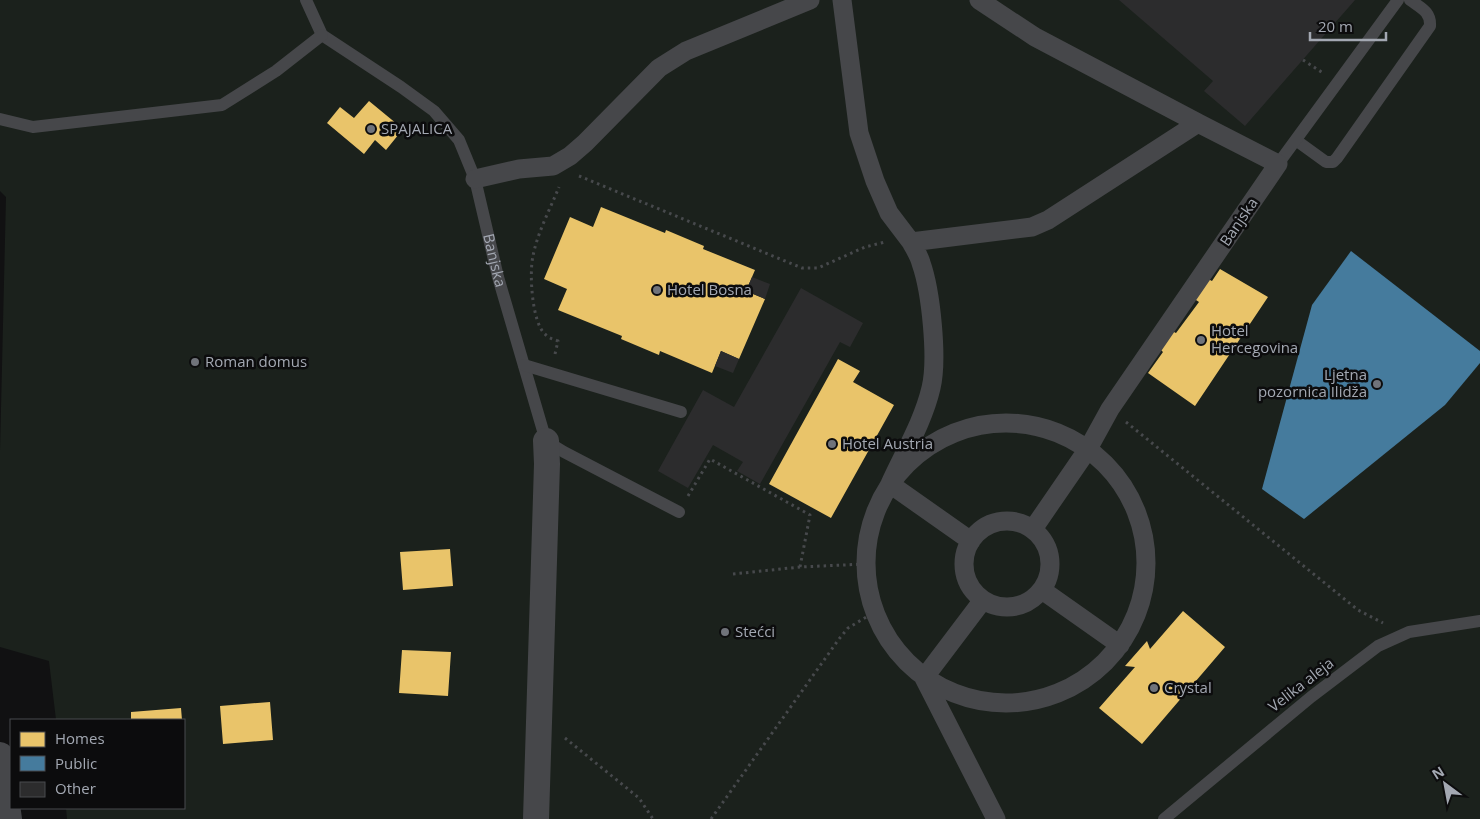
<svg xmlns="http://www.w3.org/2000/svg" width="1480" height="819" font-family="'Open Sans',sans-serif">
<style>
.green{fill:#1b211c}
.homes{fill:#e9c46a}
.public{fill:#457b9d}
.building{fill:#2c2c2d}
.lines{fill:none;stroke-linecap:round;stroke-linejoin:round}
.path{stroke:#47494c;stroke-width:3;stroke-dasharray:2.5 4;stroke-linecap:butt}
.service{stroke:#46474a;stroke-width:12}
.pedestrian{stroke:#46474a;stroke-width:19}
.minor{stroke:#46474a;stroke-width:26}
.poi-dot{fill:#70737a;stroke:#0c0c0d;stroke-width:2}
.labels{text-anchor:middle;stroke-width:5;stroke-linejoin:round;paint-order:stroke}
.poi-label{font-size:15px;fill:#a3a8b2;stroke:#0c0c0d;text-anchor:start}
.street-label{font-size:15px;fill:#a3a8b2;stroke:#0c0c0d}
</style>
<rect width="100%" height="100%" fill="#111112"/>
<path class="green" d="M0,0H1480V819H67L66,808H184V720H56L49,661L0,647V451L6,197L0,191Z"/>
<path class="homes" d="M369,101L403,129L386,150L375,140L364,154L327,123L340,107L354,118Z
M601,207L665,233L666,230L704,246L703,249L755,270L746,291L765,299L739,359L721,351L712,373L660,351L659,355L621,339L622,336L558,310L567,289L544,279L570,217L593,227Z
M1220,269L1268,297L1195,406L1148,373L1163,352L1158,347L1170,330L1176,333L1199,302L1193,298L1206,278L1212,281Z
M838,359L860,371L853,382L894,405L831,518L769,484Z
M450,549L453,586L403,590L400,552Z
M1183,611L1225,647L1142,744L1099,708L1135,667L1125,666L1147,641L1150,649Z
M402,650L451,652L448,696L399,693Z
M270,702L273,740L223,744L220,706Z
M181,708L182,720H131V712Z"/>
<path class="public" d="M1351,251L1480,351V363L1445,405L1304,519L1262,489L1312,305Z"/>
<path class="building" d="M1119,0H1355L1245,126L1204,91L1213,81Z
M752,277L770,284L765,299L746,291Z
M801,288L863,323L850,347L840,342L760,484L737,471L743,462L713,445L688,488L658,471L703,390L734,407Z
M721,351L739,359L733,373L715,366Z"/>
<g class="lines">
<path class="path" d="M1303,60L1323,73
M579,176L802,268H818L865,247L885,242
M555,354L558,341C553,339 548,338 545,334C532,323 529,273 533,256C537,234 550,209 559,187
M1126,422L1358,610L1383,623
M688,496L710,459L810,515L800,567
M733,574L800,567L865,564
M565,738L639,798L653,819
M711,819L839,639L848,628L873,613"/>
<g class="service">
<path id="s1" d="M306,0L322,35L401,87L434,111L459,140L475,179L498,277L546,441L564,452L679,512"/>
<path d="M0,119L33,127L222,105L276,71L322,35"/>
<path d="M1297,141L1326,162H1333L1337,158L1430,26C1431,12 1421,8 1410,0"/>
<path d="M1278,164L1398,0"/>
<path d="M524,365L681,412"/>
<path d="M1164,819L1311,697L1378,646L1409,632L1480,621"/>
</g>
<path class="pedestrian" d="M842,0L859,133L875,181L889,213L911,242L1032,227L1048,220L1198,123L1278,164L1110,409L1088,449L1033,529
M979,0L1035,37L1198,123
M475,179L519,169L553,166L570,156L585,143L659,68L686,51L810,0
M911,242C914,248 919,255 921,263C931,291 938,359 931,388C923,422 904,453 890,484L971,541
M866 563a140 140 0 1 1 280 0a140 140 0 1 1-280 0Z
M964 564a43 43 0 1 1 86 0a43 43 0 1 1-86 0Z
M1042,590L1120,645
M983,600L924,678L996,819"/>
<path class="minor" d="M0,755L9,819
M536,819L547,464L546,441"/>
</g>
<g class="poi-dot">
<circle cx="371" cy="129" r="5"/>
<circle cx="657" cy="290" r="5"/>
<circle cx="1201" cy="340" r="5"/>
<circle cx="195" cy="362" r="5"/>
<circle cx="1377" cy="384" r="5"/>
<circle cx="832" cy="444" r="5"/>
<circle cx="725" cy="632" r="5"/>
<circle cx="1154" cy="688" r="5"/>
</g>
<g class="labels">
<g class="poi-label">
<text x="381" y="134">SPAJALICA</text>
<text x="667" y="295">Hotel Bosna</text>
<text x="1211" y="336">Hotel<tspan x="1211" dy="17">Hercegovina</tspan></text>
<text x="205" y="367">Roman domus</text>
<text x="1367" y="380" text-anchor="end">Ljetna<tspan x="1367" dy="17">pozornica Ilidža</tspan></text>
<text x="842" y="449">Hotel Austria</text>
<text x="735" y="637">Stećci</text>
<text x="1164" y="693">Crystal</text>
</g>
<g class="street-label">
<text transform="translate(1239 222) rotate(-56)" y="5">Banjska</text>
<text dy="5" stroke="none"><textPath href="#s1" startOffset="338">Banjska</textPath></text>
<text transform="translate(1301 685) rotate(-38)" y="5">Velika aleja</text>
</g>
</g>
<rect x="10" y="719" width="175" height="90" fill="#0c0c0d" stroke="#484a4f"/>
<rect x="20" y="732" width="25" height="15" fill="#e9c46a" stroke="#484a4f"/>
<text x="55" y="744" font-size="15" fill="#a3a8b2">Homes</text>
<rect x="20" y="756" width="25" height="15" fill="#457b9d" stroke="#484a4f"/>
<text x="55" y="769" font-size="15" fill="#a3a8b2">Public</text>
<rect x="20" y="782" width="25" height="15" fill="#2c2c2d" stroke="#484a4f"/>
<text x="55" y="794" font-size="15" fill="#a3a8b2">Other</text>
<g transform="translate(1445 784) rotate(328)" stroke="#0c0c0d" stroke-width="4" paint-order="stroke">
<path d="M0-4L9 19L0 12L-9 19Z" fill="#a3a8b2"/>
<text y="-8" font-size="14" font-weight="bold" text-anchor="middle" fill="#a3a8b2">N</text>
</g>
<path d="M1310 32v8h76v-8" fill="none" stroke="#a3a8b2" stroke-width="2.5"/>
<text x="1318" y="32" font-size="15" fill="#a3a8b2" stroke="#0c0c0d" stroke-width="4" paint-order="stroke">20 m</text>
</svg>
